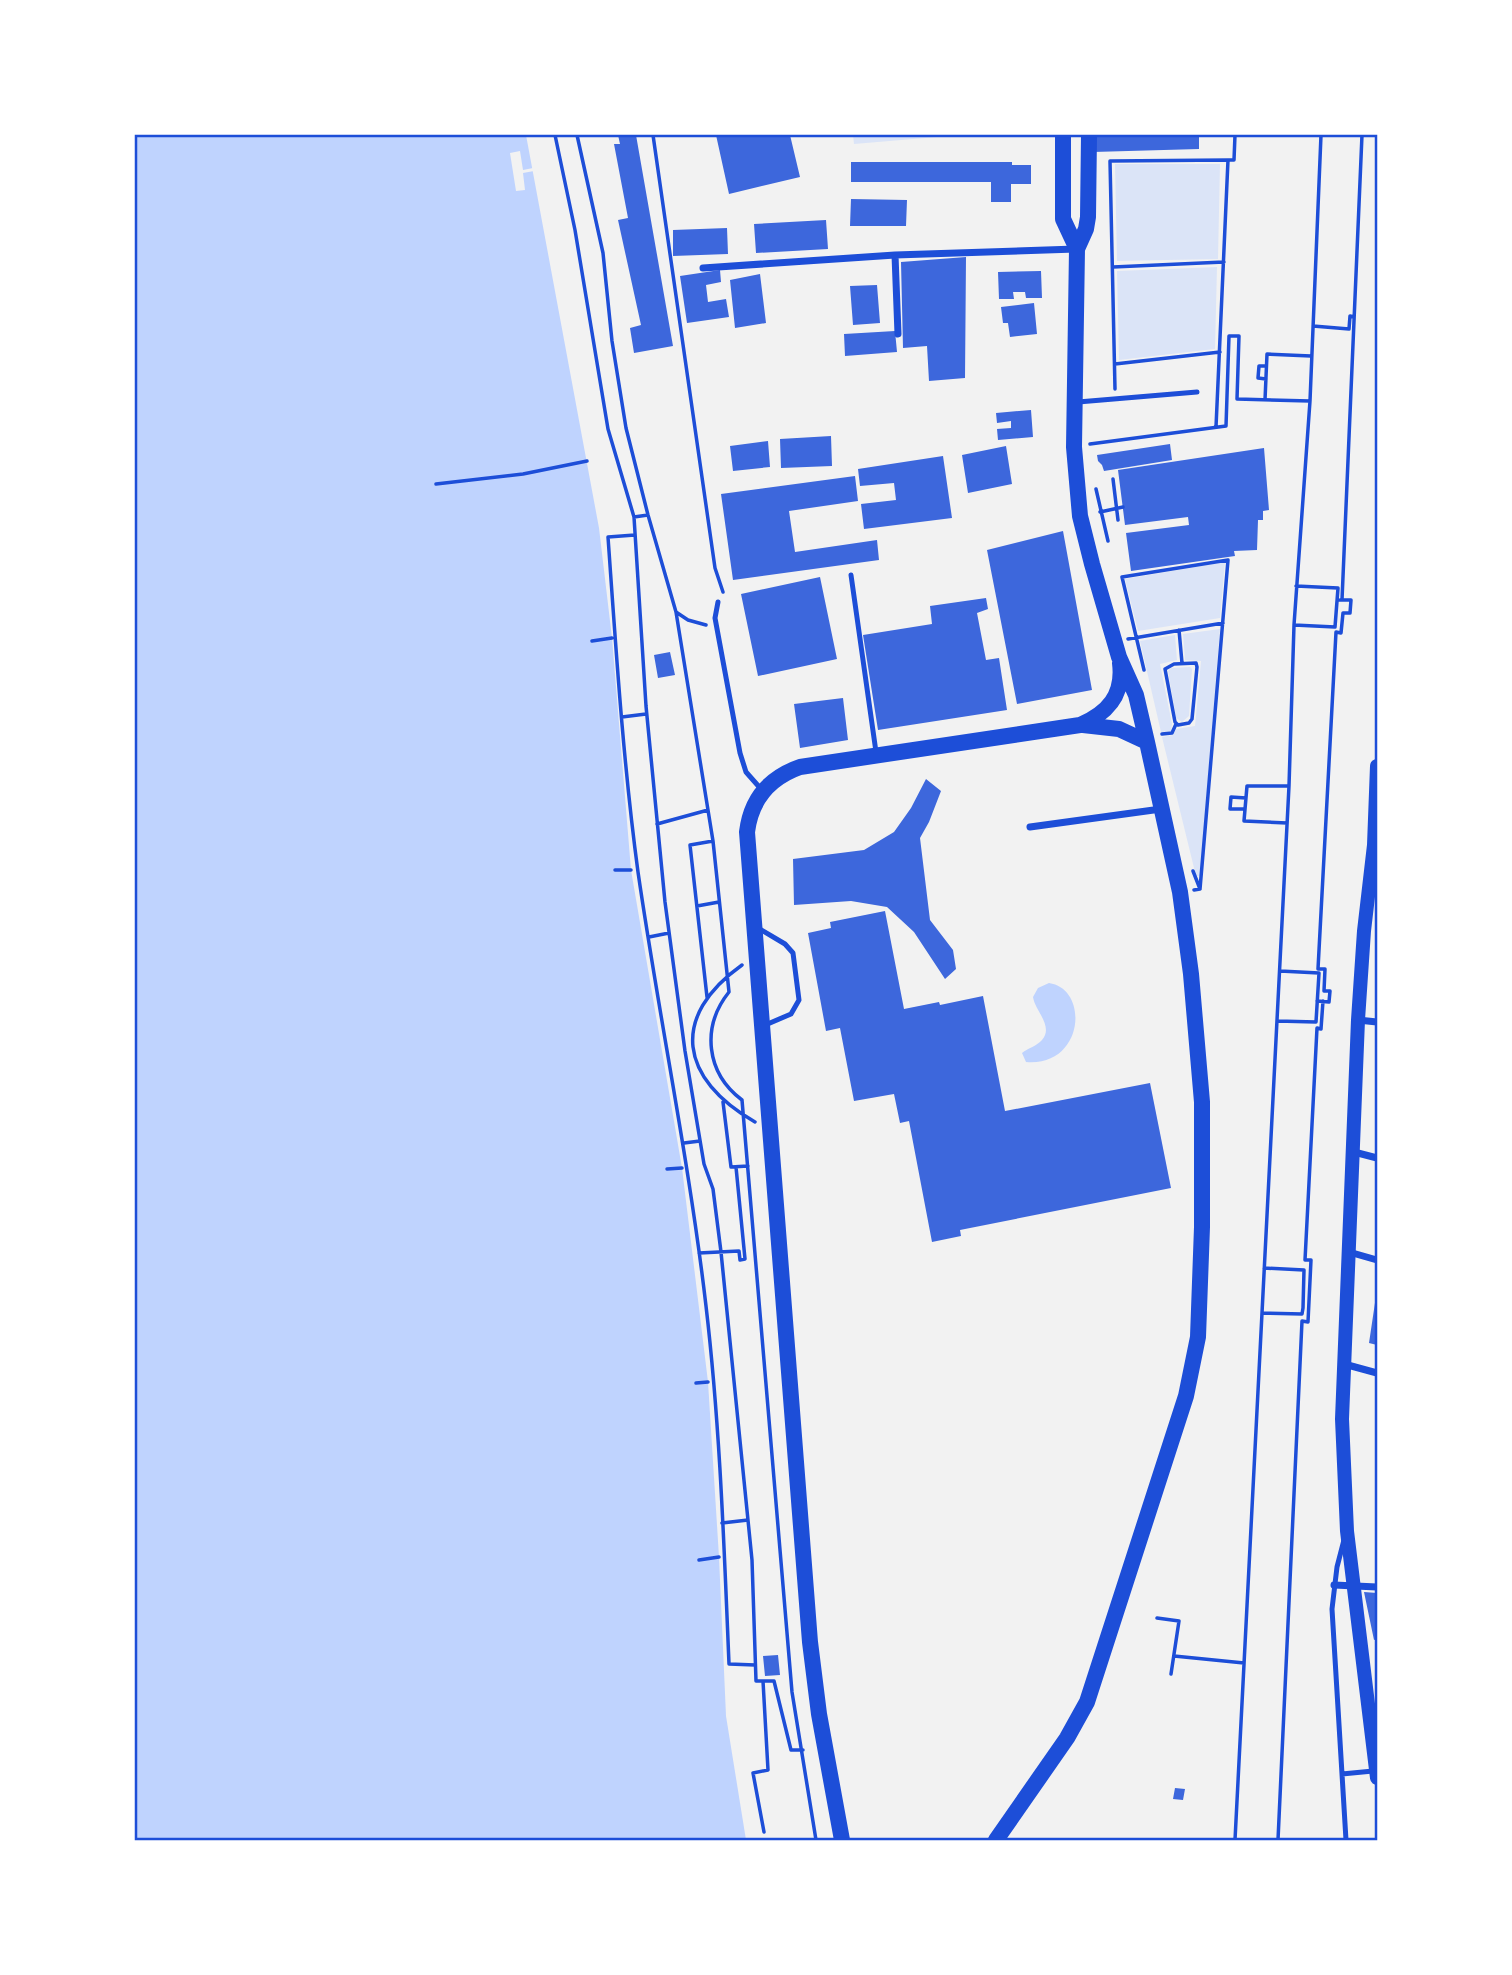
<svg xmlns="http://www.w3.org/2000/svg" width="1512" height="1975" font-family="Karla,sans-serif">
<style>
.green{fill:#dbe4f7}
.water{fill:#bfd3fe}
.pier{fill:#f2f2f2}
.building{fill:#3d67dc}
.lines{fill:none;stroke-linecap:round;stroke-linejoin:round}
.path{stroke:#1d4ed8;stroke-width:3.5}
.service{stroke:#1d4ed8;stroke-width:5}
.minor{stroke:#1d4ed8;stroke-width:7}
.secondary{stroke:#1d4ed8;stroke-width:14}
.primary{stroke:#1d4ed8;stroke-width:16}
.neatline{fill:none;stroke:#1d4ed8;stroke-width:2.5}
</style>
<rect width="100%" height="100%" fill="#f2f2f2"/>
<path class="green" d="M853,135H937V137L854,144Z
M1115,164H1220L1218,259L1117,261Z
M1217,267L1215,349L1119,360L1117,271Z
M1225,562L1220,618L1138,631L1125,579Z
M1220,629L1200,876H1196L1162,737L1173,735L1176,729L1195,726L1201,661L1185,660L1183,634Z
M1175,635L1177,660L1160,664L1172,724L1171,731L1161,732L1140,641Z
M1190,667L1192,669L1189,716L1182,722L1176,718L1168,671L1171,668Z"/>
<path class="water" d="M135,135H526L599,528L612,638L631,870L682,1168L708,1382L719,1557L726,1716L746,1840H135Z
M1049,983C1090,989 1084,1067 1026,1062L1022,1053C1028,1048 1037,1046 1042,1040C1054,1026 1035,1011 1033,997L1038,988Z"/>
<path class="pier" d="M520,151L523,170L533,168L534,171L523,173L525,190L516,191L510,153Z"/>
<path class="building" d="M618,135H636L673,346L634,353L630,328L641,325L618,220L628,218L614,144H620Z
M716,135H790L800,177L729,194Z
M1093,135H1199V149L1093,152Z
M851,162H1012V165H1031V184H1011V202H991V182H851Z
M851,199L907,200L906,226H850Z
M826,220L828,249L756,253L754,224Z
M727,228L728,254L673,256V230Z
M966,257L965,378L929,381L927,346L903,348L901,262Z
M720,270L721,282L706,285L708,302L726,299L729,317L687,323L680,276Z
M1041,271L1042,298H1026L1025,292H1013L1014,299H999L998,272Z
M760,274L766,323L735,328L730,280Z
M877,285L880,323L853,325L850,286Z
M1034,303L1037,334L1010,337L1008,323H1003L1001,307Z
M895,331L897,352L845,356L844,334Z
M1031,410L1033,437L998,440L997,429L1011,428V421L997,423L996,413Z
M831,436L832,466L781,468L780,439Z
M768,441L770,467L733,471L730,446Z
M1170,444L1172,460L1104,471L1102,465L1098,461L1097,455Z
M1006,446L1012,484L968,493L962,455Z
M1264,448L1269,510L1263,511V520H1258L1257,550L1234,551L1235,556L1131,571L1126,533L1189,525L1188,517L1125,525L1118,470Z
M943,456L952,518L864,529L861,504L896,500L894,483L860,486L858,469Z
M855,476L858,501L789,511L795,552L877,540L879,560L733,580L721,494Z
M1063,531L1092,690L1017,704L987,550Z
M820,577L837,659L758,676L741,594Z
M986,598L988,609L977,613L986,660L999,658L1007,710L878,730L863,635L932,624L930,606Z
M670,652L675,675L658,678L654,655Z
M843,698L848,740L800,748L794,704Z
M926,779L941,791L929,822L920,838L930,920L953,950L956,969L945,979L914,932L887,907L851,901L794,905L793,859L864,850L894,832L911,808Z
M885,911L904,1009L939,1002L940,1005L983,996L1005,1111L1150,1083L1171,1188L960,1230L961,1236L932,1242L909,1121L900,1123L894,1094L854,1101L840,1028L826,1031L808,933L831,928L830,922Z
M1376,1296H1377V1345L1369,1343Z
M1364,1592L1377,1593V1639L1374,1640Z
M778,1655L780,1675L765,1676L763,1656Z
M1175,1788L1185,1789L1183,1800L1173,1799Z"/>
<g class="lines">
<path class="path" d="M555,135L575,230L608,429L634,517L646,706L665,902L685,1051L704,1164L713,1189L721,1252L752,1560L756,1681H774L791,1750H803
M577,135L603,253L612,341L626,428L648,515L676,612L713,841L729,992C701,1027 706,1073 742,1100L792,1692L816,1840
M653,135L715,568L723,592
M1228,160H1234L1235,135
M1113,267L1224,262
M1313,326L1349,329L1350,316L1354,317
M1115,364L1220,352
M1266,379L1258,378L1259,366H1266
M1115,389L1110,161L1228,160L1216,427
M1265,400L1267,354L1311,356
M1090,444L1226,426L1229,336H1239L1237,399L1310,401
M1113,479L1118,520
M436,484L523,474L587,461
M1096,489L1108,541
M1100,512L1123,507
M634,517L648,515
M635,535L608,537C616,649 623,761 638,872C659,1017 689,1160 706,1306C720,1425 724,1545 729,1664L755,1665
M1340,600H1351L1350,613H1343
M1342,600L1362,135
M676,612L688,620L706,625
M1294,625L1335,627L1338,588L1296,586
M1179,630L1182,663
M1128,639L1223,623
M592,641L612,638
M1196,663L1197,667L1192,719L1189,723L1178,725L1175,722L1165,669L1174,664Z
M1144,670L1122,577L1228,560L1200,889L1194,890
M622,717L646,714
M1162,734L1172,733L1176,724
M1245,809H1230L1231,797L1246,798
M1287,823L1244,821L1247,786H1289
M657,824L708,810
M615,870H631
M1193,871L1200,889
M697,906L719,902
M649,937L669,933
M742,965C669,1017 680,1079 755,1122
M1324,991L1325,969H1318L1336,632L1341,633L1343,613
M707,997L690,845L713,841
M1317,1001L1329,1002L1330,991H1324
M1277,1021L1316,1022L1319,973L1280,971
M723,1102L731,1167L748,1166
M684,1143L700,1141
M667,1169L682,1168
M699,1253L739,1251L740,1260L745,1259L736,1167
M1262,1313L1302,1314L1303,1308L1304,1270L1264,1268
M696,1383L708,1382
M722,1523L748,1520
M699,1560L719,1557
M1157,1618L1179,1621L1171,1674
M1174,1656L1244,1663
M763,1681L768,1770L753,1773L764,1832
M1235,1840L1289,786L1294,625L1310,401L1321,135
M1278,1840L1302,1321L1308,1322L1311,1260H1305L1317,1028L1321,1029L1323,1001"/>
<path class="service" d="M1078,402L1197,392
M851,575L876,752
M718,602L715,618L740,753L746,772L761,789
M758,928L785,944L793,953L799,1000L791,1014L763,1026
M1344,1540L1337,1567L1332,1609L1346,1840
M1342,1774L1373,1771"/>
<path class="minor" d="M895,255L898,334
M703,268L895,255L1076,249
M1030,827L1161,809
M1358,1020L1377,1022
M1354,1152L1377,1158
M1349,1252L1377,1260
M1344,1364L1377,1373
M1334,1585L1377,1587"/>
<path class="secondary" d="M1377,766L1374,845L1364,931L1358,1020L1342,1419L1347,1531L1377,1778"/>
<path class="primary" d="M1063,135V219L1077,249
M1083,725L1119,729L1147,742
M842,1840L819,1714L810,1642L747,832C751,799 769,778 800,767L1080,725C1108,713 1124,695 1120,663
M996,1840L1067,1738L1087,1702L1186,1396L1198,1337L1202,1227V1102L1191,974L1180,892L1147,742L1136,695L1119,657L1092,564L1080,516L1074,447L1077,249L1086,229L1088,217L1089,135"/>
</g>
<rect width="1512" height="1975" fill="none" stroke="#ffffff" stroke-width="273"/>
<rect x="136" y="136" width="1240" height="1703" class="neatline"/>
</svg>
